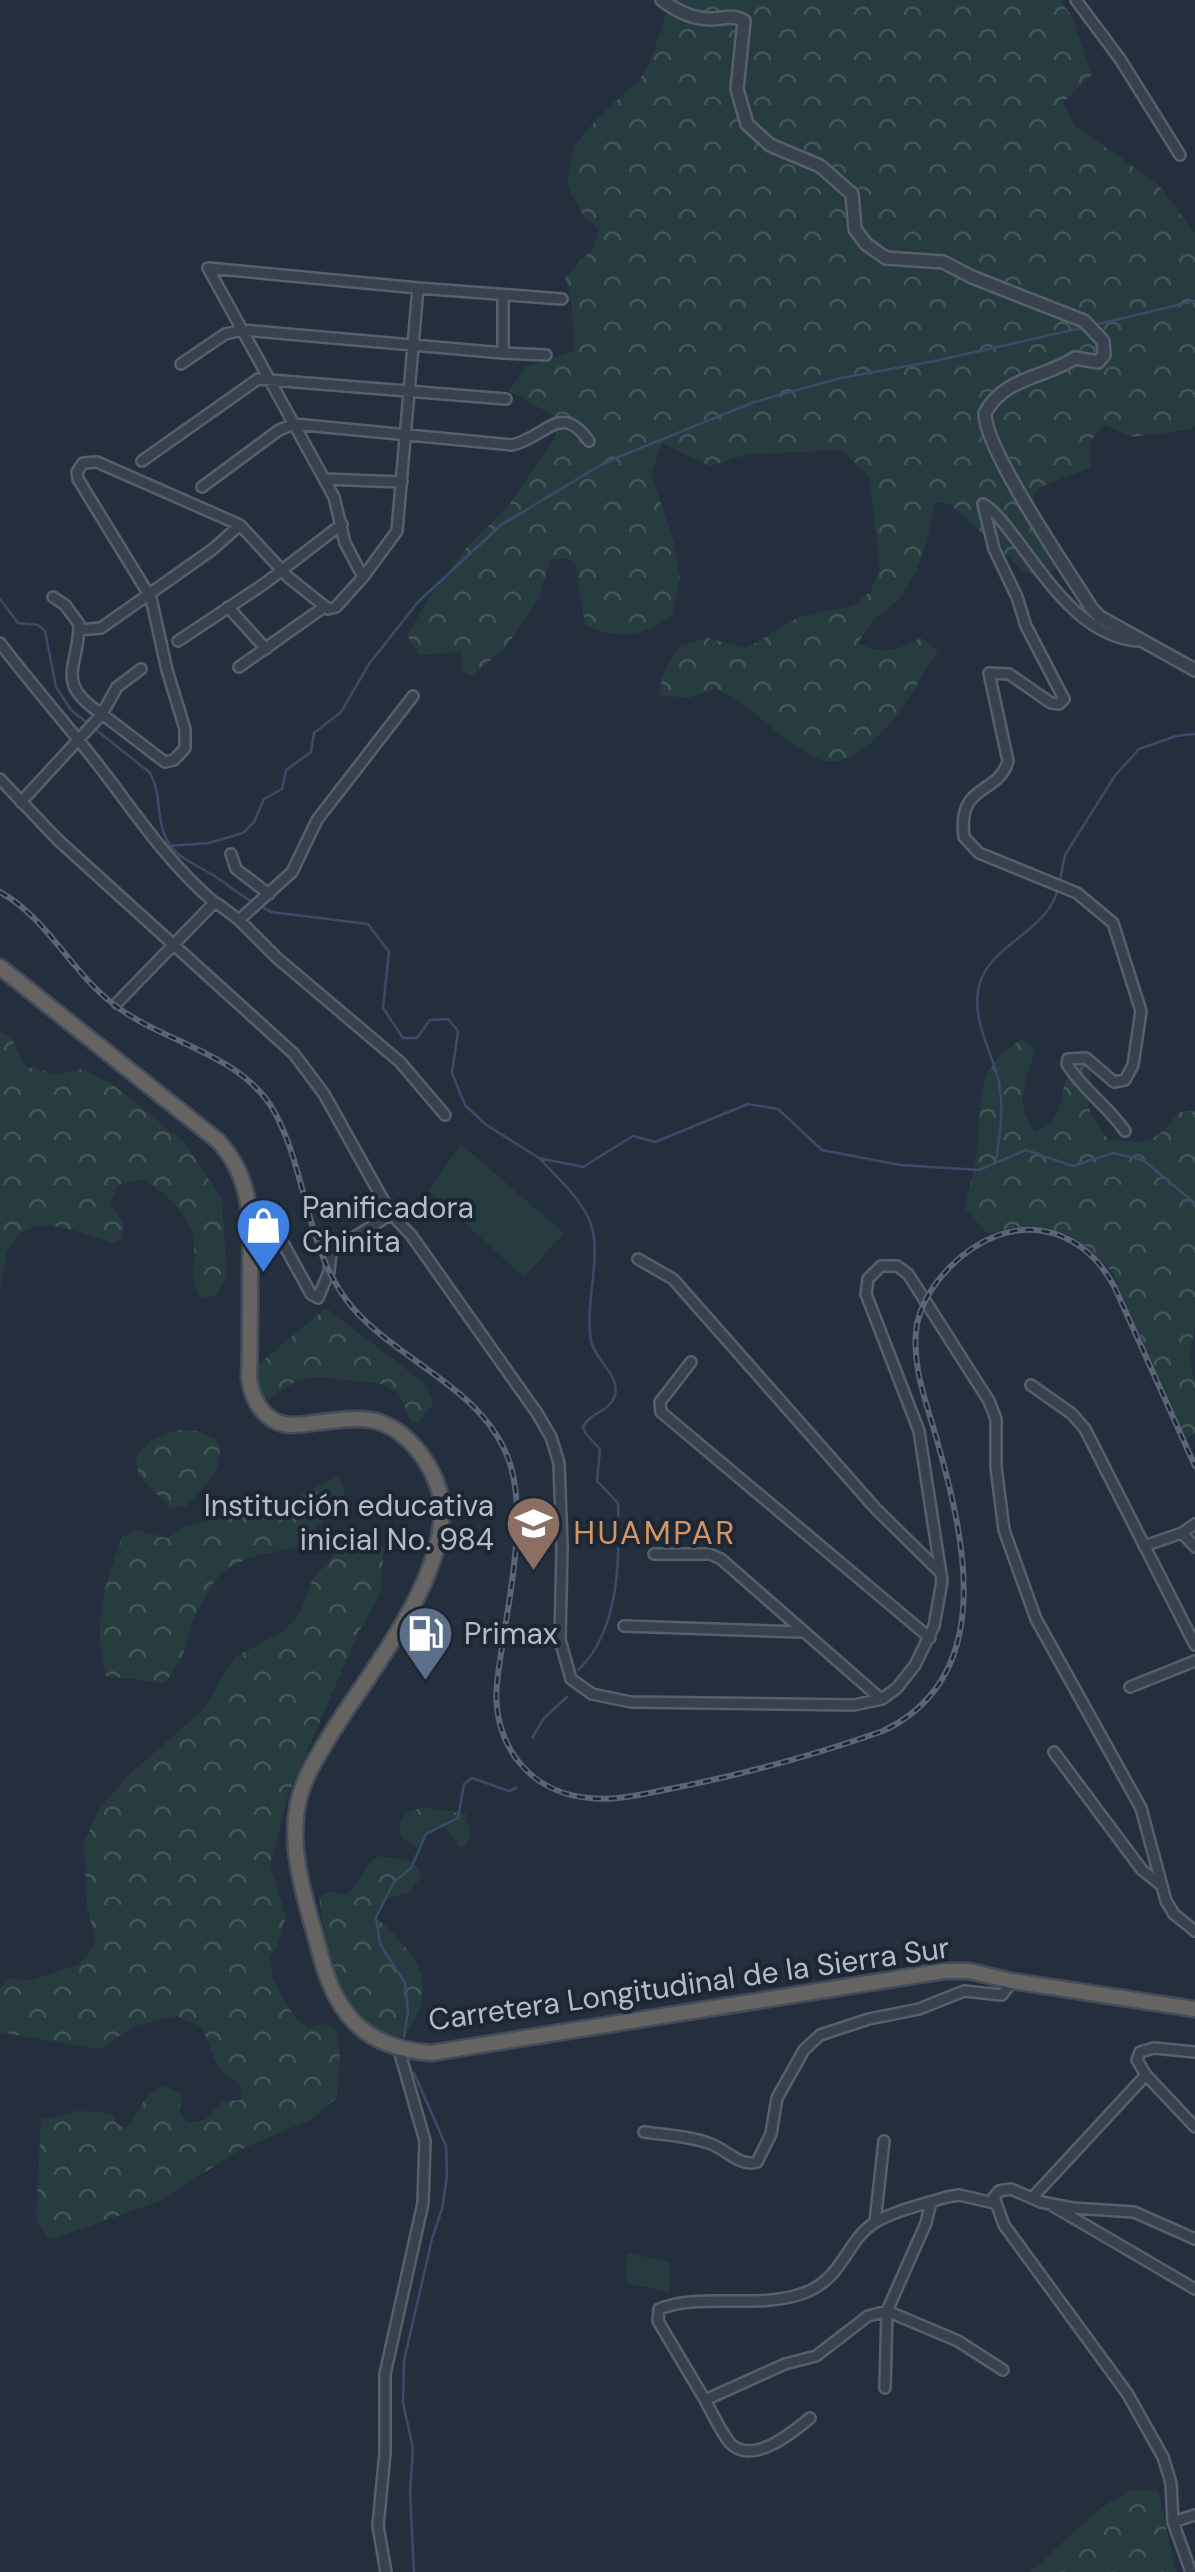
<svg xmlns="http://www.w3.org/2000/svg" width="1195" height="2572" font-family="'DM Sans',sans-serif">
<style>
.forest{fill:url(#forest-crowns)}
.pitch{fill:#263c3f}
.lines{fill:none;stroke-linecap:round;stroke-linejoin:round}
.stream{stroke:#394c67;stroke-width:2.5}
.minor-casing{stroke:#565f6c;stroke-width:14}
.tertiary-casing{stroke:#565f6c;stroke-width:16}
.trunk-casing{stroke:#434c59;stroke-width:19}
.minor{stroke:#38414e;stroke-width:9}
.tertiary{stroke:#38414e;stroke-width:11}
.trunk{stroke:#656462;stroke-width:14}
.rail-casing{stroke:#5a6575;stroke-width:6}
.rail{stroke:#1d2633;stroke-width:2.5;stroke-dasharray:8;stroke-linecap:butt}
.labels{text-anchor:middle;stroke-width:8;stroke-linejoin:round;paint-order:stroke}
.poi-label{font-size:30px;fill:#b4bcc9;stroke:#1d2633;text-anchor:start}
.street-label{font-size:30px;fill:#b4bcc9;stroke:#1d2633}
.neighbourhood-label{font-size:32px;letter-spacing:2.5px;fill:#d59563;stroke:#1d2633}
</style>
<defs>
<pattern id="forest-crowns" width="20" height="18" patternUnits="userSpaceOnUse" patternTransform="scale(2.5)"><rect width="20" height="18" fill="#263c3f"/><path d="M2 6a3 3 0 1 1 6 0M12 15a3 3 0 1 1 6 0" fill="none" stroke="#435659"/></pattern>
</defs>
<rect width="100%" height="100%" fill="#242f3e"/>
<path class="forest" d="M671,0H1060L1073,18L1092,75L1063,102L1075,126L1157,183L1195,233V426L1192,429L1133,437L1104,425L1090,442L1091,467L1038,488L1026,515L1058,566L1046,575L1025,572L950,504L935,502C929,532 921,571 902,595C884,616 872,614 859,643C882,657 899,649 921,638L938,650C916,685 866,785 812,756C777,738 753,705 716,689L688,698L660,695L662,676L680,646L708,638L747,648L799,617L852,606L871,591L880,569L869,476L842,450L748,454L710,466L662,443L651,473L674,542L680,578L672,616C641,637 621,640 585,625L575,563L567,559H550L539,598L506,647L471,676L461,671V652L419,655L407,635L435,589L467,547L507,508L556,436L551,414L509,391L527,366L574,351L572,306L565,276L592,250L599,229L583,215L567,185L574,146L604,111L639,81L650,62Z
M0,1031L11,1037L25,1066L55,1074L81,1069L112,1084L184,1142L222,1199L227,1276L216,1296L200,1297C188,1278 197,1258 193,1236C190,1214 160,1189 142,1179L117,1185L110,1205L124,1223L123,1238L113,1243C81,1234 30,1207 9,1248C4,1259 3,1276 0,1288Z
M1022,1039L1036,1050C1025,1078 1013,1107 1036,1132C1067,1116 1056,1104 1067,1078C1070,1071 1078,1065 1084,1060L1093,1069C1083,1103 1087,1113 1109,1140C1145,1143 1157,1144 1179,1112L1195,1111V1325L1189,1359L1195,1382V1434L1185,1438L1112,1272C1075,1229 1043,1217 988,1234L964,1208C969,1187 976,1166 978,1144C982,1096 975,1067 1022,1039Z
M326,1308L424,1383L433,1398L432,1405L418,1423L411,1421L398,1392L382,1384L321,1377L298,1380L269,1399L258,1396L254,1388L258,1365Z
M178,1430L196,1431L216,1439C230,1465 202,1488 186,1506L171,1508L139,1476L136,1457L151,1440Z
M337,1477L344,1487L345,1501L296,1547L251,1557L226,1569L215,1580L193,1619L182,1658L165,1683L106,1676C92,1624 104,1587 122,1537L136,1530L166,1538L183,1527L295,1498Z
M362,1535L384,1548L380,1595L359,1631L288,1795L270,1866L286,1917L278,1944L270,1958L273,1980L295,2018L309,2028L324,2024L336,2031L340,2058L337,2098L310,2120L239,2150L160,2201L50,2240L36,2220L41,2120L77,2111L111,2113L116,2123L125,2128C143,2111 139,2095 166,2086L182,2094L179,2111L188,2122L205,2120L221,2102L241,2100L242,2087L218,2067L202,2027L176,2016L134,2026L100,2049L0,2032V1988L8,1979L33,1980L79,1964L96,1944L87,1906L84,1844L98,1810L131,1773L203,1710L235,1657L279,1634L300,1614L312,1581L345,1541Z
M424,1807L466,1814L470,1836L466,1846L459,1847L445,1826L426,1834L417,1848L401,1837L399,1824L406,1813Z
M379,1856L413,1862L422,1875L410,1892L385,1899L376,1917C417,1957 443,1982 404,2037C333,2029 328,1953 319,1897L328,1892L348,1894C363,1880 360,1867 379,1856Z
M1132,2490L1158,2491L1176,2572H1030L1101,2508Z"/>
<path class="pitch" d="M461,1144L564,1233L524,1277L429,1191Z
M627,2253L670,2262V2292L626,2283Z"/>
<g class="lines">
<path class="stream" d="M1094,325L1195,301
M0,599L18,623L38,625L45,631L56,687L71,710L149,772C160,788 157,808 162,827C170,859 195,862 219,879C231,887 241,896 253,902
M169,846L209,843L243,833L254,822L264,799L282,789L286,770L311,752L314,733L341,712L369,664L418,602L501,525L604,463L754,402L841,378L935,361L1082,328
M1060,881L1065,855L1114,777L1139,749L1176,736L1195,734
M260,906L271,912L368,924L389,952L383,1008L403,1038H417L430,1020L448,1019L458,1031L452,1073L465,1105L485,1124L539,1158L583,1167L633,1136L655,1142L748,1104L778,1109L822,1150L900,1165L979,1170L1026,1150L1073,1166L1113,1153L1143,1160L1195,1203
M540,1159C557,1177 578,1196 589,1219C604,1253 584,1302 591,1341C595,1360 620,1375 615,1395C610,1412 590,1412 583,1427L586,1434L600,1449L597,1481L618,1503C620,1557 620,1631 578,1670
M996,1160C1000,1135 1004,1108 999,1082C992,1053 973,1022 978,991C985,944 1048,934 1058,888
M532,1738L544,1718L567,1697
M404,2037L408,2011L405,1983L380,1944L376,1917L394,1882L411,1868L426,1834L458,1818L464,1784L472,1778L509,1791L516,1788
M414,2572L410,2492L413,2448L403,2403L404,2361L432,2239L442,2209L447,2177L446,2146L414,2073"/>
<defs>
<path id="minor" d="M1076,0L1120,59L1180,155
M208,268L418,288
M503,353L546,355
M181,364L225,334L243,330L503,353V297
M142,461L258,379L506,399
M324,479L402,482
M202,487L279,430L294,424L512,445C547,437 560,401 589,441
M363,577L397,531L418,288L562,299
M53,597L65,605L79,624C79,668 53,682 102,714L117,687L141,669
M228,607L266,649
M79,630L101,628L213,549L240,525
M178,641L264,584L342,524
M0,643C34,688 72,730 106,775C140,820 171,866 215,903
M239,667L324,607
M0,779L58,840L294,1054L324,1094L391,1214L411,1235L537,1413L551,1437L559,1463L562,1548L560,1640L571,1679L592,1694L631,1702L854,1705L882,1699L897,1688L915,1665L934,1626L942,1581L919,1431L866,1294L868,1279L881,1266H897L908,1274L989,1401L996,1419V1467L1004,1530L1036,1619L1141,1808L1166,1901L1174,1914L1195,1931
M21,802L102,714L165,762L174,760L185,748V729L167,670L151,598L78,479L77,472L83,463L97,462L240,525L288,577L328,609L336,607L363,577L345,543L334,497L208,268
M231,854L236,869L269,894
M239,920L277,958L400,1062L445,1115
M117,1003L213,904H218L239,920L292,872L317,820L413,696
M1125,1131C1108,1106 1082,1089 1067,1064L1068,1059L1086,1058L1114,1082L1125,1080L1133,1065L1141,1011L1113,923L1077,893L979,853L964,837C957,782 998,796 1008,761L989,673L1009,674L1051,703L1059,704L1064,699L1026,626L1017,597L994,549L983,504C996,511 1009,530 1019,543C1049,583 1084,637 1138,641
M252,1222L284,1245L311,1294L318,1298L329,1272L331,1252L391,1214
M638,1259L673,1279L876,1509L941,1573
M691,1362L660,1402L661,1412L930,1638
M1031,1385L1072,1414L1085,1429L1195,1645
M1182,1533L1195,1547
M1144,1546L1182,1533L1195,1524
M654,1554H710L721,1559L881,1699
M624,1626L801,1632
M1130,1687L1195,1661
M1054,1752L1142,1870L1161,1885
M1195,2052L1154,2048L1140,2052L1137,2060L1146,2075L1195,2127
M644,2132C667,2135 689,2136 711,2144C727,2150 740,2167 757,2162L771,2134L777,2098L804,2050L820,2035L869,2019L919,2009L964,1991L1002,1995L1012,1981
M1032,2198L1146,2075
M1053,2206L1195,2289
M875,2222L884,2141
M885,2388L887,2311L926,2223L931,2202
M705,2400L658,2321L659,2309C702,2292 758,2310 804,2293C844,2278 846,2241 874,2223C894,2211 924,2204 947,2197L959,2195L994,2203
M810,2418C792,2433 752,2466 730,2443C720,2431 713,2414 705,2400L785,2364L816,2356L868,2316L887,2311L958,2341L1003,2370
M1173,2522L1195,2515
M386,2572L378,2526L385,2453V2374L423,2203L425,2141L399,2050
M1191,2572L1173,2522L1171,2483L1163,2457L1127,2393L1004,2225L994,2197L999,2191L1011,2189L1041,2202L1073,2208L1134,2212L1195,2239"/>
<path id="tertiary" d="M662,0C675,10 692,19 710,19C723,19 732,14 744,21L737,89L747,124L770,145L820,166L852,194L855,229L866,244L886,258L943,262L972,277L1084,321L1103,341L1104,355L1098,362L1075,358C1045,378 1004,377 985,413C984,449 1069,572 1092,609L1100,617L1195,670"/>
<path id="trunk" d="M0,967L217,1140C260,1185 249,1237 250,1293C250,1322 250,1350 249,1379C252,1396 260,1414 277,1422C291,1428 307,1423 321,1422C340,1420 364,1416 382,1423C409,1433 431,1463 439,1490C458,1566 369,1672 331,1734C317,1757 301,1781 297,1809C289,1858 309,1910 321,1957C337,2017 367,2048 431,2053L944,1971H969L1012,1981L1195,2009"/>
</defs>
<use href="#minor" class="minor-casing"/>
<use href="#tertiary" class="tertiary-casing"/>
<use href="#trunk" class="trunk-casing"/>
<use href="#minor" class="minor"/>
<use href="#tertiary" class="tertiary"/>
<use href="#trunk" class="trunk"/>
<defs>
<path id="rail" d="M0,892C46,917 71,971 112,1003C162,1043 241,1053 274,1111C308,1173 305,1251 352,1307C399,1362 481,1387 508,1458C531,1518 504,1618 497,1683C491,1742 528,1793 589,1798C614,1801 639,1795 664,1790C737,1776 812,1756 883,1731C997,1677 965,1540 938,1444C928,1406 910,1365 917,1324C922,1301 935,1282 951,1266C1006,1211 1079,1219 1115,1288L1195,1466"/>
</defs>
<use href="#rail" class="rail-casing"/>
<use href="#rail" class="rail"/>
</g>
<defs>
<symbol id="shop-pin" viewBox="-11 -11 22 30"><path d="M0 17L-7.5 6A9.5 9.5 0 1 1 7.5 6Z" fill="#3f7fe0" stroke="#1d2633"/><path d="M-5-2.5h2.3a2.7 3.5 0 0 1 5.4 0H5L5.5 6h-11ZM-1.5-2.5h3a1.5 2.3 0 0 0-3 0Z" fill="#fff"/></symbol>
<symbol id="school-pin" viewBox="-11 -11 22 30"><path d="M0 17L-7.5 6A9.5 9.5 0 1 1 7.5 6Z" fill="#8d6e63" stroke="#1d2633"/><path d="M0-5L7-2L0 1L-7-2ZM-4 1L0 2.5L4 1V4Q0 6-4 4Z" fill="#fff"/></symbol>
<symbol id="fuel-pin" viewBox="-11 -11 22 30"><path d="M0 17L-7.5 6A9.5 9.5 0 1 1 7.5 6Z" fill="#5c6f8a" stroke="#1d2633"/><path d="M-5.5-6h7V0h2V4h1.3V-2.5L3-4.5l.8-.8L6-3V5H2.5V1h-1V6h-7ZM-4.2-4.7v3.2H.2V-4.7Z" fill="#fff"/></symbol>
</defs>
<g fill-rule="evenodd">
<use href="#shop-pin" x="232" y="1194" width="63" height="86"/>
<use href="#school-pin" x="502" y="1492" width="63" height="86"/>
<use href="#fuel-pin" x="394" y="1602" width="63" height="86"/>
</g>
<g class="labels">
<g class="poi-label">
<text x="302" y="1218">Panificadora<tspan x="302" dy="34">Chinita</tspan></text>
<text x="494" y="1516" text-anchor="end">Institución educativa<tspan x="494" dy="34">inicial No. 984</tspan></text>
<text x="464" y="1644">Primax</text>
</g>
<g class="street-label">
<text transform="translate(689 1984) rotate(-8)" y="10">Carretera Longitudinal de la Sierra Sur</text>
</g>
<g class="neighbourhood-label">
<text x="655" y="1544">HUAMPAR</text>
</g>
</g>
</svg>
